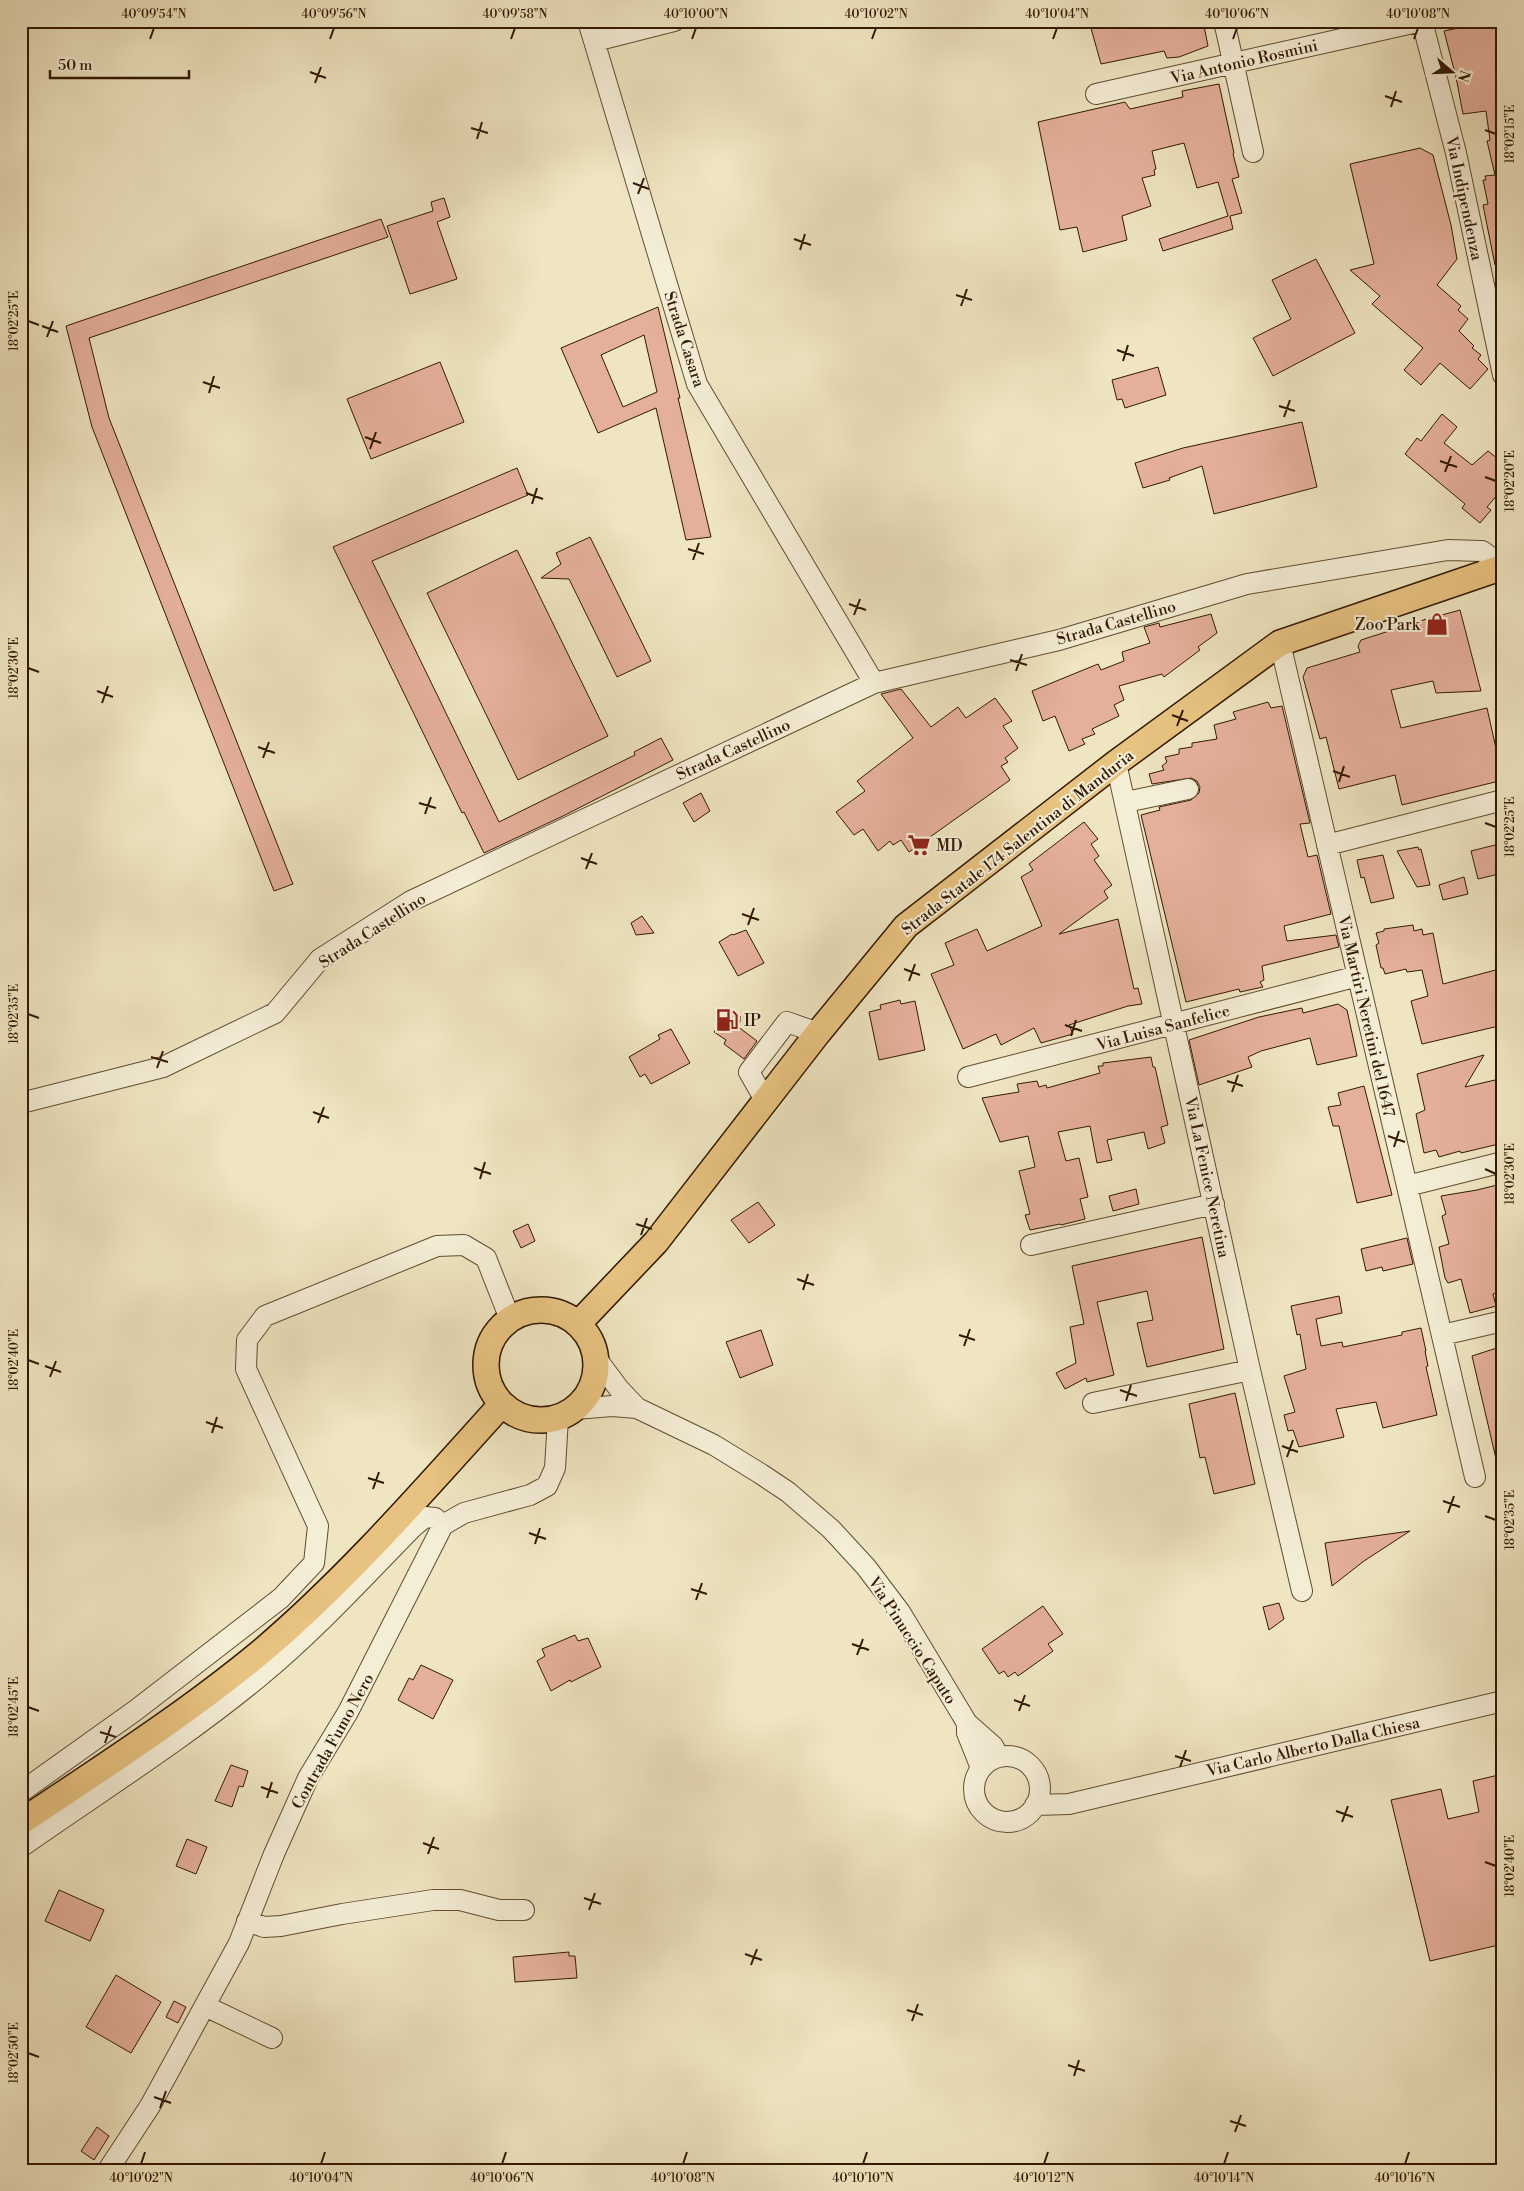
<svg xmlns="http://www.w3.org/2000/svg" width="1524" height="2191" font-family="'Libre Bodoni',serif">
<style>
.building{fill:#e5b09b;stroke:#321900;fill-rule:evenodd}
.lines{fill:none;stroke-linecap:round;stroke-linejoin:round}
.minor-casing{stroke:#614c30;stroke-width:22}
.major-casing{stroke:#321900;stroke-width:28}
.minor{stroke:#f5eed7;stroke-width:20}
.major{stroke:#e8c280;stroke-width:25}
.ticks{fill:none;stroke:#321900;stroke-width:2}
.labels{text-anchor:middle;stroke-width:4;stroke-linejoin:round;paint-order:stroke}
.street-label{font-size:16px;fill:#321900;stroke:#f5eed7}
.poi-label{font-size:16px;fill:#321900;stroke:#f5eed7;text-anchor:start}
.neatline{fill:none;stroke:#321900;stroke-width:2}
.ticks-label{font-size:12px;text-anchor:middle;fill:#321900}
</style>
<rect width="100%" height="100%" fill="#efe5c1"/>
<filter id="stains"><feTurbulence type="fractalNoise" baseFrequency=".004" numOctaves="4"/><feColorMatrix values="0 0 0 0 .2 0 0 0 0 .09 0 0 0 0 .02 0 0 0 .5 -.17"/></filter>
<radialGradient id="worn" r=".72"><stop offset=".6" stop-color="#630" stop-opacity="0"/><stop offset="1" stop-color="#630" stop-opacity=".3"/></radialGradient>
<path class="building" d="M1089,21H1203L1208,46L1179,57L1167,58L1164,51L1101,64Z
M1482,23L1483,28L1501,24L1503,36V264L1495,265L1483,205L1488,204L1483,180H1486L1485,176L1495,175L1487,141L1490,140L1486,111L1463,114L1456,77L1444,31Z
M1219,84L1234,153L1233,154L1239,177L1232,179L1242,213L1230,216L1233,229L1163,251L1159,239L1228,216L1218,182L1197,188L1184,143L1152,151L1156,169L1154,170L1155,175L1142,178L1151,206L1122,216L1127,240L1083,252L1077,227L1060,230L1038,122L1125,102L1130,109L1183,97L1182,91Z
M1420,148L1433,155L1451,225L1457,259L1437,285L1461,306L1458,310L1468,319L1459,331L1474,346L1472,348L1481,355L1478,359L1488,369L1470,389L1440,363L1421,385L1404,370L1423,348L1372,304L1380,296L1350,270L1374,264L1350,164Z
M444,198L450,217L437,222L457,279L410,294L387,226L433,211L431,202Z
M381,219L388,237L89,338L109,418L293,884L274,891L92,427L66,326Z
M1316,259L1355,333L1273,376L1253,338L1291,319L1272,280Z
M658,307L680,398H678L711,537L686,540L656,408L598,433L561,348ZM644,335L657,392L623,407L601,355Z
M440,362L464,422L371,459L347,399Z
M1158,367L1166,395L1125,408L1122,399L1117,400L1112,380Z
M1442,414L1457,427L1444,443L1472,465L1488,451L1503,463V488L1487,507L1491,510L1480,523L1462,508L1465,504L1405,454L1417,438L1421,441Z
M1302,422L1317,487L1214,514L1202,466L1169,478L1170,480L1143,488L1135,463L1183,448Z
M517,468L528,495L372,561L499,822L635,755L634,752L661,738L673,760L563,816L484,853L464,812L462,813L333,547Z
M590,537L651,661L617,677L569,579L541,578L561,564L556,553Z
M517,550L608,736L518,780L427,593Z
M1460,610L1481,691L1436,693L1433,681L1391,690L1401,728L1487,708L1503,780L1402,805L1395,775L1339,789L1326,737L1320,739L1303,677L1307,668L1360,652L1358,646L1361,640L1442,614V615Z
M1211,614L1217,633L1198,647L1200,650L1164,677L1162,674L1119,686L1124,700L1114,705L1119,716L1092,729L1095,734L1082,739L1085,744L1069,751L1055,716L1043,721L1032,691L1098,664L1101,670L1124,661L1122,652L1150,643L1144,627L1159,623L1160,627Z
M901,689L931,727L958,707L966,718L995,698L1012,721L1003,726L1018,748L1005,758L1008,762L1001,766L1010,780L909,852L901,840L893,845L890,841L878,851L863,829L854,835L836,812L865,791L857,781L913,738L881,694Z
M1268,702L1271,708L1282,706L1310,823L1300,824L1308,857L1317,855L1331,914L1284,926L1287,941L1336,935L1339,947L1262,966L1264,980L1260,982L1263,987L1240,992L1239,989L1186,1002L1141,815L1160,810L1159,807L1191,800L1199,793L1200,787L1197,781L1191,778L1152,784L1149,774L1164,770L1162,766L1167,762L1165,757L1179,754V749L1192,747V743L1217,739L1214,725L1236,719L1233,712Z
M701,793L710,811L694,822L683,803Z
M1084,822L1098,839L1091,844L1099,856L1094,860L1112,885L1104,891L1108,898L1059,934L1118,919L1134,989L1138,988L1142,1004L1128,1006L1069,1025L1073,1034L1041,1043L1034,1028L1001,1045L996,1034L963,1049L931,974L954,965L945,943L977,929L987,951L1042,926L1021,877L1033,870L1029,864Z
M1503,843V873L1478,879L1471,851Z
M1418,847L1419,850L1421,849L1430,885L1417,887L1397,851Z
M1383,855L1394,898L1371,903L1364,877L1361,878L1357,860Z
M1464,877L1468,894L1443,900L1439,885Z
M642,916L654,933L636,935L631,923Z
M1413,925L1414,931L1422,929L1423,935L1433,933L1443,984L1503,968V1025L1422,1044L1411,1001L1428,996L1422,970L1407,972L1406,969L1385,974L1383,968H1381L1376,945L1379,943L1376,933L1384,931V929Z
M746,930L764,963L738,976L719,942L732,934L733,935Z
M900,1000L901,1004L915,1001L925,1050L879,1060L869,1012L881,1009L880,1005Z
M1338,1004L1347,1010L1357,1056L1317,1065L1310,1038L1261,1051L1248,1057L1252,1067L1199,1085L1189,1040L1259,1017L1302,1008L1303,1013Z
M730,1010L740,1016V1022L737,1026L757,1041L744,1059L724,1044L726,1040L714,1032Z
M671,1029L690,1063L651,1084L645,1074L640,1077L629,1057L660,1039L658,1035Z
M1484,1055L1465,1087L1495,1080L1503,1109V1143L1461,1153L1460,1151L1439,1157L1436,1150L1424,1153L1416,1114L1425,1110L1417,1074Z
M1151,1057L1153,1067H1155L1168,1125L1161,1127L1165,1143L1148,1149L1144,1132L1107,1140L1112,1160L1097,1163L1090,1126L1058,1132L1066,1161L1079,1158L1088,1197L1080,1199L1085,1219L1061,1225L1060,1224L1030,1230L1025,1215L1030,1214L1019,1171L1035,1167L1028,1136L1000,1142L982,1098L1019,1092L1017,1084L1037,1081L1039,1087L1046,1085L1047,1088L1100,1073L1098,1066H1103V1063Z
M1364,1086L1392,1195L1357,1203L1339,1126H1333L1328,1107L1341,1105L1338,1093Z
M1501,1184L1503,1192V1224L1499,1225L1503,1240V1291L1493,1294L1496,1306L1470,1313L1461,1279L1448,1283L1445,1278L1439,1247L1449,1244L1442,1216L1446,1214L1441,1196L1477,1190Z
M1136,1189L1139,1204L1113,1211L1109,1196Z
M758,1202L775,1225L749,1243L731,1220Z
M528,1224L535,1241L521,1248L513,1231Z
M1202,1237L1224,1349L1147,1367L1137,1323L1153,1320L1147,1291L1097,1302L1114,1375L1087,1382L1086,1378L1065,1389L1056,1373L1076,1363L1070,1327L1084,1324L1072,1266Z
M1407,1238L1413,1264L1383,1271L1382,1267L1366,1271L1361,1249Z
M1339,1296L1342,1313L1316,1319L1321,1346L1342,1342L1343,1347L1402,1335V1332L1421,1328L1426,1351H1425L1428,1366L1426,1367L1437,1415L1383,1428L1376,1402L1336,1409L1344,1437L1299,1447L1293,1430L1288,1431L1284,1415L1295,1412L1284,1376L1306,1369L1300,1334L1297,1335L1291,1306Z
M761,1330L773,1365L740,1378L726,1342Z
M1503,1346V1462L1497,1463L1472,1356Z
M1235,1393L1255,1484L1214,1494L1205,1457L1200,1458L1189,1404Z
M1410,1531L1364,1561L1332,1586L1325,1543Z
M1279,1603L1284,1619L1269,1630L1263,1607Z
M1043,1606L1063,1634L1048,1644L1053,1651L1018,1676L1015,1672L1008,1677L1004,1671L999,1674L982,1649Z
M575,1635L578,1641L588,1638L601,1667L571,1682L570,1680L551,1691L537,1661L545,1656L542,1649Z
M421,1665L453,1680L433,1719L398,1700L409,1678L413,1680Z
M231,1765L248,1771L243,1787L239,1786L232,1807L215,1801Z
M1503,1774V1944L1430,1961L1391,1800L1441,1789L1448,1819L1479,1812L1473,1781Z
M187,1839L207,1847L196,1874L176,1866Z
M59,1890L104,1910L90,1941L45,1921Z
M569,1952V1956H575L577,1978L515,1982L513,1957Z
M116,1975L161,2002L131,2053L86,2027Z
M174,2001L186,2007L178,2023L166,2017Z
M97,2127L109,2136L94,2160L81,2151Z"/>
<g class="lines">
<defs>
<path id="minor" d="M588,21L697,384L874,683
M1224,21L1253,152
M1422,21L1456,153L1503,375
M595,41L674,21
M1096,94L1422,21
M1280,643L1475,1477
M1116,763L1250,1370L1302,1591
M1126,802L1188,789
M1327,845L1503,800
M968,1077L1358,976
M765,1100L749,1072L787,1022L818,1033
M21,1103L163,1067L275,1013L320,959L411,901L874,683L1059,640L1247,584L1448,550L1482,551L1503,566
M1407,1186L1503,1162
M1031,1245L1214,1204
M1442,1335L1503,1321
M1093,1403L1250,1370
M637,1408L714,1445L761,1474L788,1492L831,1529L866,1567L900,1612L967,1723L993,1746L999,1757
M575,1409L612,1406L637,1408L619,1389L596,1358
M967,1723V1733L981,1768
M974 1789a33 33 0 1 1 66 0a33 33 0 1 1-66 0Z
M21,1792L136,1710L281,1598L314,1563L318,1526L246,1369L247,1340L265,1316L437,1246L464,1245L486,1258L510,1319
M1035,1805L1069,1804L1503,1701
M21,1847C101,1791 184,1739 259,1677C314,1632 363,1578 413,1527L425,1517L435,1518L443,1525
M247,1921L264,1927L281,1926L342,1914L433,1900H460L499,1910H524
M205,2006L272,2038
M108,2170L150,2106L239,1943L274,1854L308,1778L348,1712L443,1525L464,1513L530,1495L547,1486L555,1468L558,1418"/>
<path id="major" d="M486 1365a55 55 0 1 1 110 0a55 55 0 1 1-110 0Z
M578,1324L656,1242L818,1033L906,926L1116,763L1280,643L1503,567
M21,1822C103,1767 186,1714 262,1651C349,1577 425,1489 502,1404"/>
</defs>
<use href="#minor" class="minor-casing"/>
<use href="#major" class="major-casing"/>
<use href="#minor" class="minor"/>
<use href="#major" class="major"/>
</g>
<path class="ticks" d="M150,39L154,28M330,39L334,28M511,39L515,28M692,39L696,28M872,39L876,28M1053,39L1057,28M1233,39L1237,28M1414,39L1418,28M310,72L326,78M315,83L321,67M1385,96L1402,102M1391,107L1396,91M471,128L488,133M1485,130L1496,134M477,139L482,122M633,183L649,189M638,194L644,178M794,239L811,245M800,250L805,234M956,295L972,300M961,306L967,289M28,321L39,325M42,326L58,332M47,337L53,321M1117,350L1134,356M1123,361L1128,345M203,382L220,388M209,393L214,376M1279,406L1295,411M1284,417L1290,400M365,437L381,443M370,449L376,432M1440,461L1457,467M1445,472L1451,456M1485,477L1496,481M526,493L543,499M532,504L537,488M688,549L704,554M693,560L699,543M849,604L866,610M854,615L860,599M1010,660L1027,665M28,668L39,672M1016,671L1022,654M97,691L113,697M102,703L108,686M1172,715L1188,721M1177,726L1183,710M258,747L275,753M263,758L269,742M1333,771L1350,777M1339,782L1344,766M419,803L436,808M425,814L431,797M1485,823L1496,827M581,858L597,864M586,869L592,853M742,914L759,920M748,925L754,908M904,969L920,975M909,981L915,964M28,1014L39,1018M1065,1025L1082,1031M1071,1036L1076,1020M151,1057L168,1062M157,1068L163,1051M1227,1081L1243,1086M1232,1092L1238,1075M313,1112L329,1118M318,1123L324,1107M1388,1136L1405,1142M1394,1147L1399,1131M474,1168L491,1174M1485,1169L1496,1174M480,1179L485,1162M636,1224L652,1229M641,1235L647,1218M797,1279L814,1285M803,1290L808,1274M959,1335L975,1340M964,1346L970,1329M28,1360L39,1364M45,1366L61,1372M50,1377L56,1361M1120,1390L1137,1396M1126,1401L1131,1385M206,1422L223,1428M212,1433L217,1417M1282,1446L1298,1452M1287,1457L1293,1440M368,1478L384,1483M373,1489L379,1472M1443,1501L1460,1507M1448,1513L1454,1496M1485,1516L1496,1520M529,1533L546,1539M535,1544L540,1528M691,1589L707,1594M696,1600L702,1583M852,1644L869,1650M857,1655L863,1639M1014,1700L1030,1706M28,1707L39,1711M1019,1711L1025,1695M100,1732L116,1737M105,1743L111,1726M1175,1756L1191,1761M1180,1767L1186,1750M261,1787L278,1793M267,1798L272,1782M1336,1811L1353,1817M1342,1822L1348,1806M423,1843L439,1849M428,1854L434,1837M1485,1862L1496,1866M584,1898L601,1904M589,1910L595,1893M745,1954L762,1960M751,1965L757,1949M907,2010L923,2015M912,2021L918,2004M28,2053L39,2057M1068,2065L1085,2071M1074,2076L1079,2060M154,2097L171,2103M160,2108L166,2091M1230,2121L1246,2126M1235,2132L1241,2115M141,2164L145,2152M321,2164L325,2152M502,2164L506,2152M683,2164L687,2152M863,2164L867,2152M1044,2164L1048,2152M1224,2164L1228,2152M1405,2164L1409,2152"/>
<defs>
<symbol id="shop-bare" viewBox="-9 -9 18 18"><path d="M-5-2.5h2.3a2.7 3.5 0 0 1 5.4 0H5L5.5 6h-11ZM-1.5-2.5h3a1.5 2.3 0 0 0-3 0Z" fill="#8f2418" stroke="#f5eed7" stroke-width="2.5" paint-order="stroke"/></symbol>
<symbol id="supermarket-bare" viewBox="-9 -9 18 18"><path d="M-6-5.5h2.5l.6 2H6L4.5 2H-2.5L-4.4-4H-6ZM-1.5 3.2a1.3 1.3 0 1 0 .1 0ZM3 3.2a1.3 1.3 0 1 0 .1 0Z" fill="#8f2418" stroke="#f5eed7" stroke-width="2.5" paint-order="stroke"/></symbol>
<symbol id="fuel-bare" viewBox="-9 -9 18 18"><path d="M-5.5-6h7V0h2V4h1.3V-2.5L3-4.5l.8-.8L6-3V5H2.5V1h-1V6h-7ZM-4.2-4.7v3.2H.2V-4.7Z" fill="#8f2418" stroke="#f5eed7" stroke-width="2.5" paint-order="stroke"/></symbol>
</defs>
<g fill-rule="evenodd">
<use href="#shop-bare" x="1421" y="608" width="32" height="32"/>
<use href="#supermarket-bare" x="903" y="829" width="32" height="32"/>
<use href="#fuel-bare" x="711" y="1004" width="32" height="32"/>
</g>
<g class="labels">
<g class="street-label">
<text transform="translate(1244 61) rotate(-13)" y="6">Via Antonio Rosmini</text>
<text transform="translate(1465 198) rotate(78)" y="6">Via Indipendenza</text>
<text transform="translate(685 339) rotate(72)" y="6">Strada Casara</text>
<text transform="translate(1116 622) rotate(-16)" y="6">Strada Castellino</text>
<text transform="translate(733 749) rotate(-25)" y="6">Strada Castellino</text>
<text transform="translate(1017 842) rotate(-38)" y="6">Strada Statale 174 Salentina di Manduria</text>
<text transform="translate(372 930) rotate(-33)" y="6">Strada Castellino</text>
<text transform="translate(1367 1016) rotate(77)" y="6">Via Martiri Neretini del 1647</text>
<text transform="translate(1163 1027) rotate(-15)" y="6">Via Luisa Sanfelice</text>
<text transform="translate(1208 1177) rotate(78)" y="6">Via La Fenice Neretina</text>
<text transform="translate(913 1640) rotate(57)" y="6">Via Pinuccio Caputo</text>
<text transform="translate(332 1741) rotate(-61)" y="6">Contrada Fumo Nero</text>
<text transform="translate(1313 1746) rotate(-13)" y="6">Via Carlo Alberto Dalla Chiesa</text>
</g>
<g class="poi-label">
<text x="1420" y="630" text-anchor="end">Zoo Park</text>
<text x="936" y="851">MD</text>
<text x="744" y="1026">IP</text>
</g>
</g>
<rect width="1524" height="2191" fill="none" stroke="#efe5c1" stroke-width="55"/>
<g transform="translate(1452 72) rotate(109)" stroke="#f5eed7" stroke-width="4" paint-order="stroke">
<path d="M0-4L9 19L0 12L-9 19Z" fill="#321900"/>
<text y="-8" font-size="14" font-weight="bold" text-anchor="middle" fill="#321900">N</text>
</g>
<path d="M50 70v8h139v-8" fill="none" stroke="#321900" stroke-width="2.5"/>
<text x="58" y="70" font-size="15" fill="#321900" stroke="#f5eed7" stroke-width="4" paint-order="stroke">50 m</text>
<rect x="28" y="28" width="1468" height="2136" class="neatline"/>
<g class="ticks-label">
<text x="154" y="18">40°09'54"N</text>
<text x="334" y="18">40°09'56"N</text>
<text x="515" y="18">40°09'58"N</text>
<text x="696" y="18">40°10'00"N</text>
<text x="876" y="18">40°10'02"N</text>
<text x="1057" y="18">40°10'04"N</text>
<text x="1237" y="18">40°10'06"N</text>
<text x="1418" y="18">40°10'08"N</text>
<text transform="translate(1510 134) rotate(-90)" y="4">18°02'15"E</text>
<text transform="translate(14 321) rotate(-90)" y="4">18°02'25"E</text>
<text transform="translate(1510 481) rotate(-90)" y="4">18°02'20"E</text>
<text transform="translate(14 668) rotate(-90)" y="4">18°02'30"E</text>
<text transform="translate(1510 827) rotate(-90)" y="4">18°02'25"E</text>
<text transform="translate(14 1014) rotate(-90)" y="4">18°02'35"E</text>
<text transform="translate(1510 1174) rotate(-90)" y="4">18°02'30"E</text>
<text transform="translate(14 1360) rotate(-90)" y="4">18°02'40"E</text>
<text transform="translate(1510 1520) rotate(-90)" y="4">18°02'35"E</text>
<text transform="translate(14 1707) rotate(-90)" y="4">18°02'45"E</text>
<text transform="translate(1510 1866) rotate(-90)" y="4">18°02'40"E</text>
<text transform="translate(14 2053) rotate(-90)" y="4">18°02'50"E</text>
<text x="141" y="2182">40°10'02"N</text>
<text x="321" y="2182">40°10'04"N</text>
<text x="502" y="2182">40°10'06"N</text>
<text x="683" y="2182">40°10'08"N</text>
<text x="863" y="2182">40°10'10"N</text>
<text x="1044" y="2182">40°10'12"N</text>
<text x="1224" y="2182">40°10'14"N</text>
<text x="1405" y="2182">40°10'16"N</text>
</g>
<rect width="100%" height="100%" filter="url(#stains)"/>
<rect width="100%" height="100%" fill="url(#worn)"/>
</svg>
